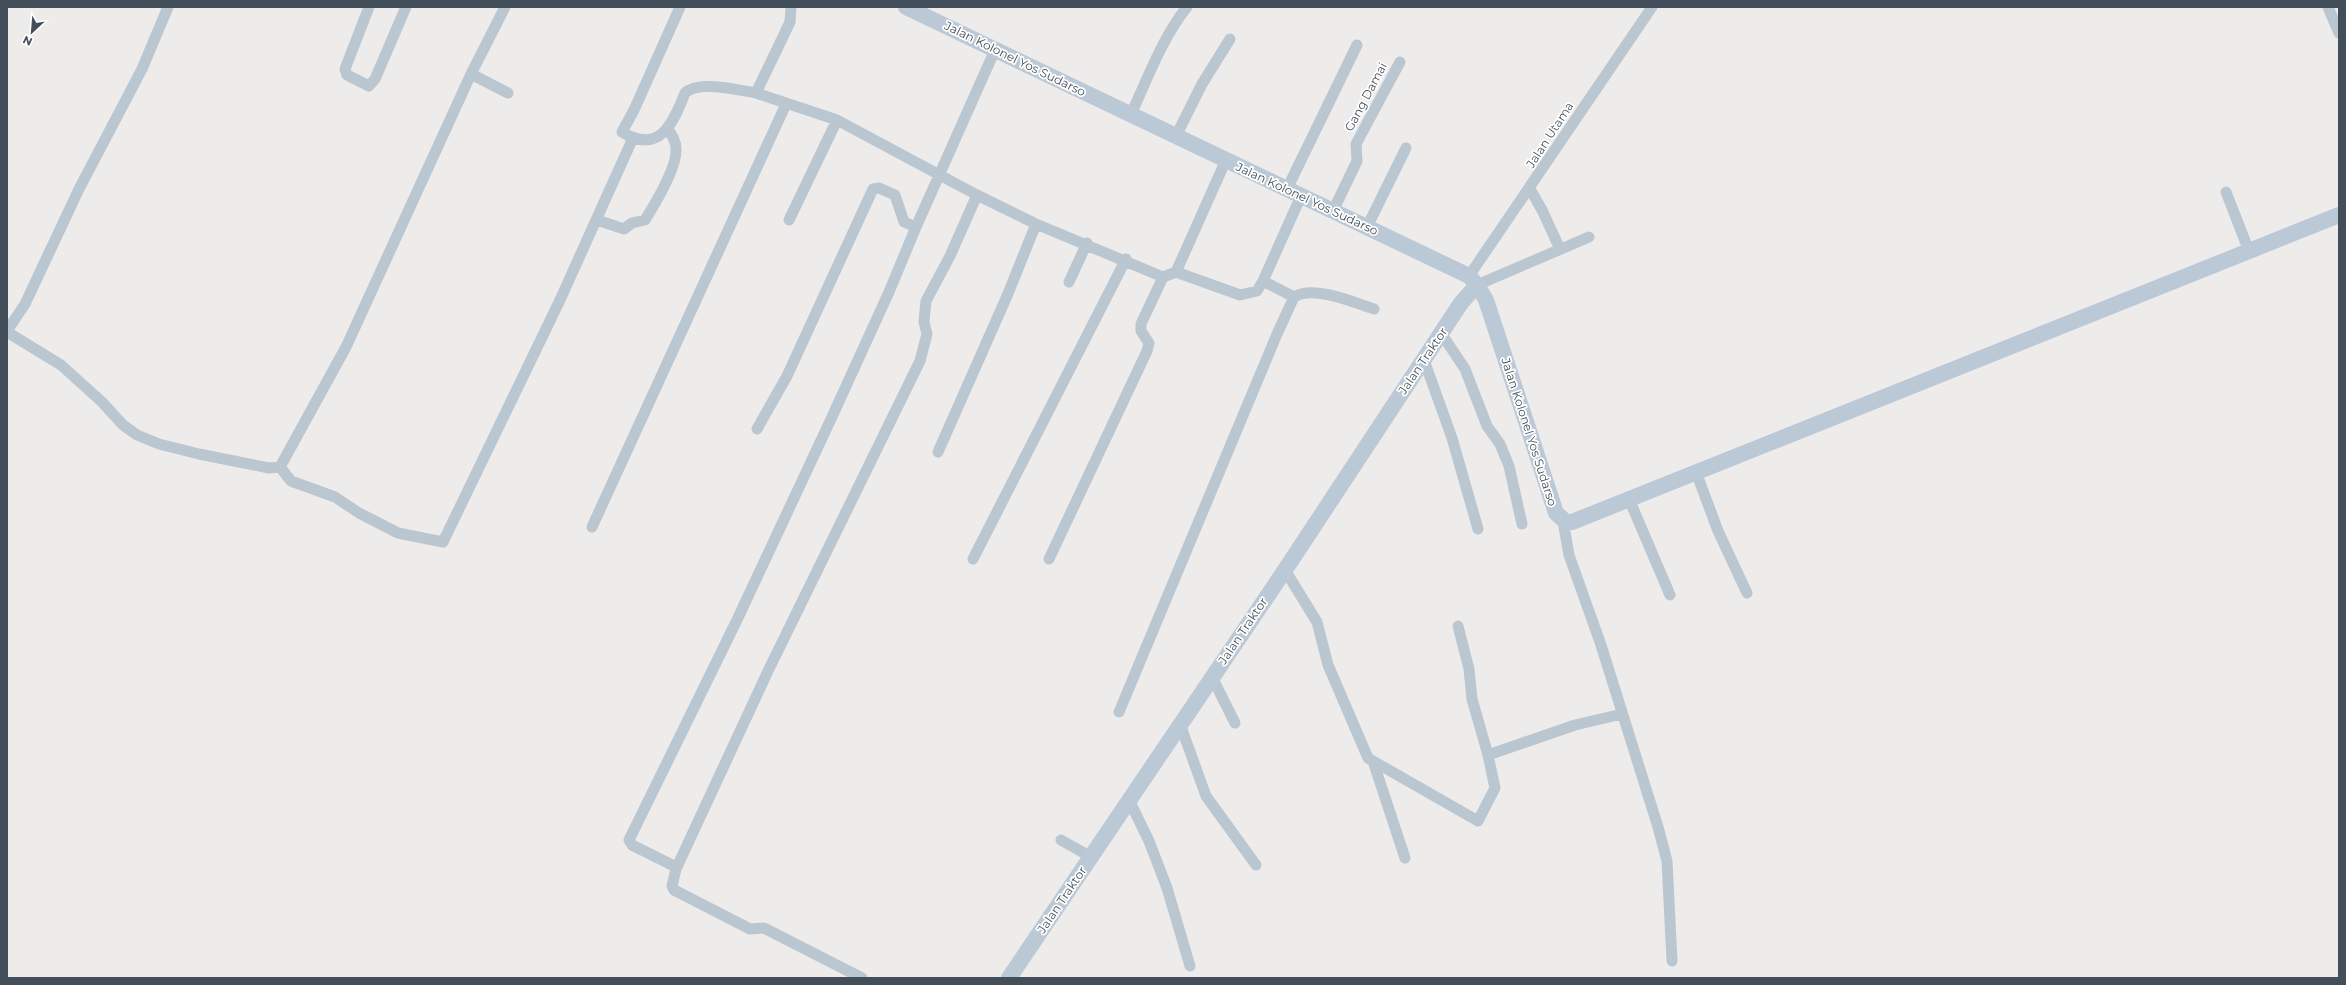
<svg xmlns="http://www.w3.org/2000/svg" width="2346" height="985" font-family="Montserrat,sans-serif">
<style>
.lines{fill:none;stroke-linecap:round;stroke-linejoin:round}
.street{stroke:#bac6d0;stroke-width:11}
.secondary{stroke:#bbc9d7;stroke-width:16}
.labels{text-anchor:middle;stroke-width:3.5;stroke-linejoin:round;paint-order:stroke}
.street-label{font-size:12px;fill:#424f5a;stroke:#fff}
</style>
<rect width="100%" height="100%" fill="#eeebeb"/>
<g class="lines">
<path class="street" d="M369,7L345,69L347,75L369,86L375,79L406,7
M680,7L634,110L622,132C659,155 673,124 685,93C698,80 739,90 756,93
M791,7L790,22L756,93L837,120L977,195L1036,224L1163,277L1176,272L1240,295L1257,291L1263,281L1301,196
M2328,7L2339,33
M471,74L508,93
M1131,114C1148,78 1162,38 1187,7
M1176,136L1202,84L1230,39
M1287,189L1357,45
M1530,189L1542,210L1560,249
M2226,192L2249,251
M1333,211L1357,161L1356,144L1400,62
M597,220L624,229L632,223L645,220C655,204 677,167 676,149C676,141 672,135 668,129
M789,220L837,120
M1367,227L1406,148
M1176,272L1226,160
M1469,276L1652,7
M1263,281L1294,297C1314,285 1353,302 1374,309
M1069,282L1087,243
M1477,285L1589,237
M7,331L25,304L79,189L142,69L168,7
M7,332L61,365L102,402L123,425L137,435L159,444L199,454L269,468L280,467L346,347L471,74L505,7
M1441,333L1465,369L1487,426L1500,444L1509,466L1522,524
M1424,360L1452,438L1478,529
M757,429L787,376L873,189L879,188L895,195L904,222L916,227
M938,452L1007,296L1036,224
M280,467L291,481L335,497L359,513L398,533L443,542L560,300L633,138
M1696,472L1718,531L1747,593
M1629,499L1670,595
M1563,521L1569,555L1601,645L1658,827L1667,861L1672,961
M592,527L786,104
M973,559L1126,259
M1049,559L1147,351L1149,343L1141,331V324L1163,277
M1285,570L1317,622L1328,665L1368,758L1373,761L1405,858
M1458,626L1469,669L1472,699L1488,755
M1212,677L1235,723
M1119,712L1277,334L1294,297
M1180,724L1206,796L1256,865
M1373,761L1478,821L1495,788L1488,755L1575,725L1622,714
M1129,800L1149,841L1167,888L1190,966
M1061,840L1091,857
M676,869L768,671L920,361L927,334L924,322L926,301L950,256L977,195
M862,978L764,928L750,929L674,890L672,886L676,869L674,866L632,845L629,840L736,622L831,419L889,292L916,227L995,50"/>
<path class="secondary" d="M906,7L1469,276L1477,285L1486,300L1556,513L1566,522H1572L2339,215
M1009,978L1285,570L1461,303L1477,285"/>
</g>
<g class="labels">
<g class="street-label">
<text transform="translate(1015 59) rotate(26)" y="4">Jalan Kolonel Yos Sudarso</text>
<text transform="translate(1366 97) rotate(-62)" y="4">Gang Damai</text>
<text transform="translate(1550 135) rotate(-57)" y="4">Jalan Utama</text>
<text transform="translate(1307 199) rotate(25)" y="4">Jalan Kolonel Yos Sudarso</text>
<text transform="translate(1423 361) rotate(-56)" y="4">Jalan Traktor</text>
<text transform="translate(1529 432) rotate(72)" y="4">Jalan Kolonel Yos Sudarso</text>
<text transform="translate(1243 631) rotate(-56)" y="4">Jalan Traktor</text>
<text transform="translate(1062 900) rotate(-56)" y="4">Jalan Traktor</text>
</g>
</g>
<rect width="2346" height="985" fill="none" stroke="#424f5a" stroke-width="16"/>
<g transform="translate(32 32) rotate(206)" stroke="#ffffff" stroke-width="3" paint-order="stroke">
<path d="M0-3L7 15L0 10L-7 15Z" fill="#424f5a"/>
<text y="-6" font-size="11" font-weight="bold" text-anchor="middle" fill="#424f5a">N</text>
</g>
</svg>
